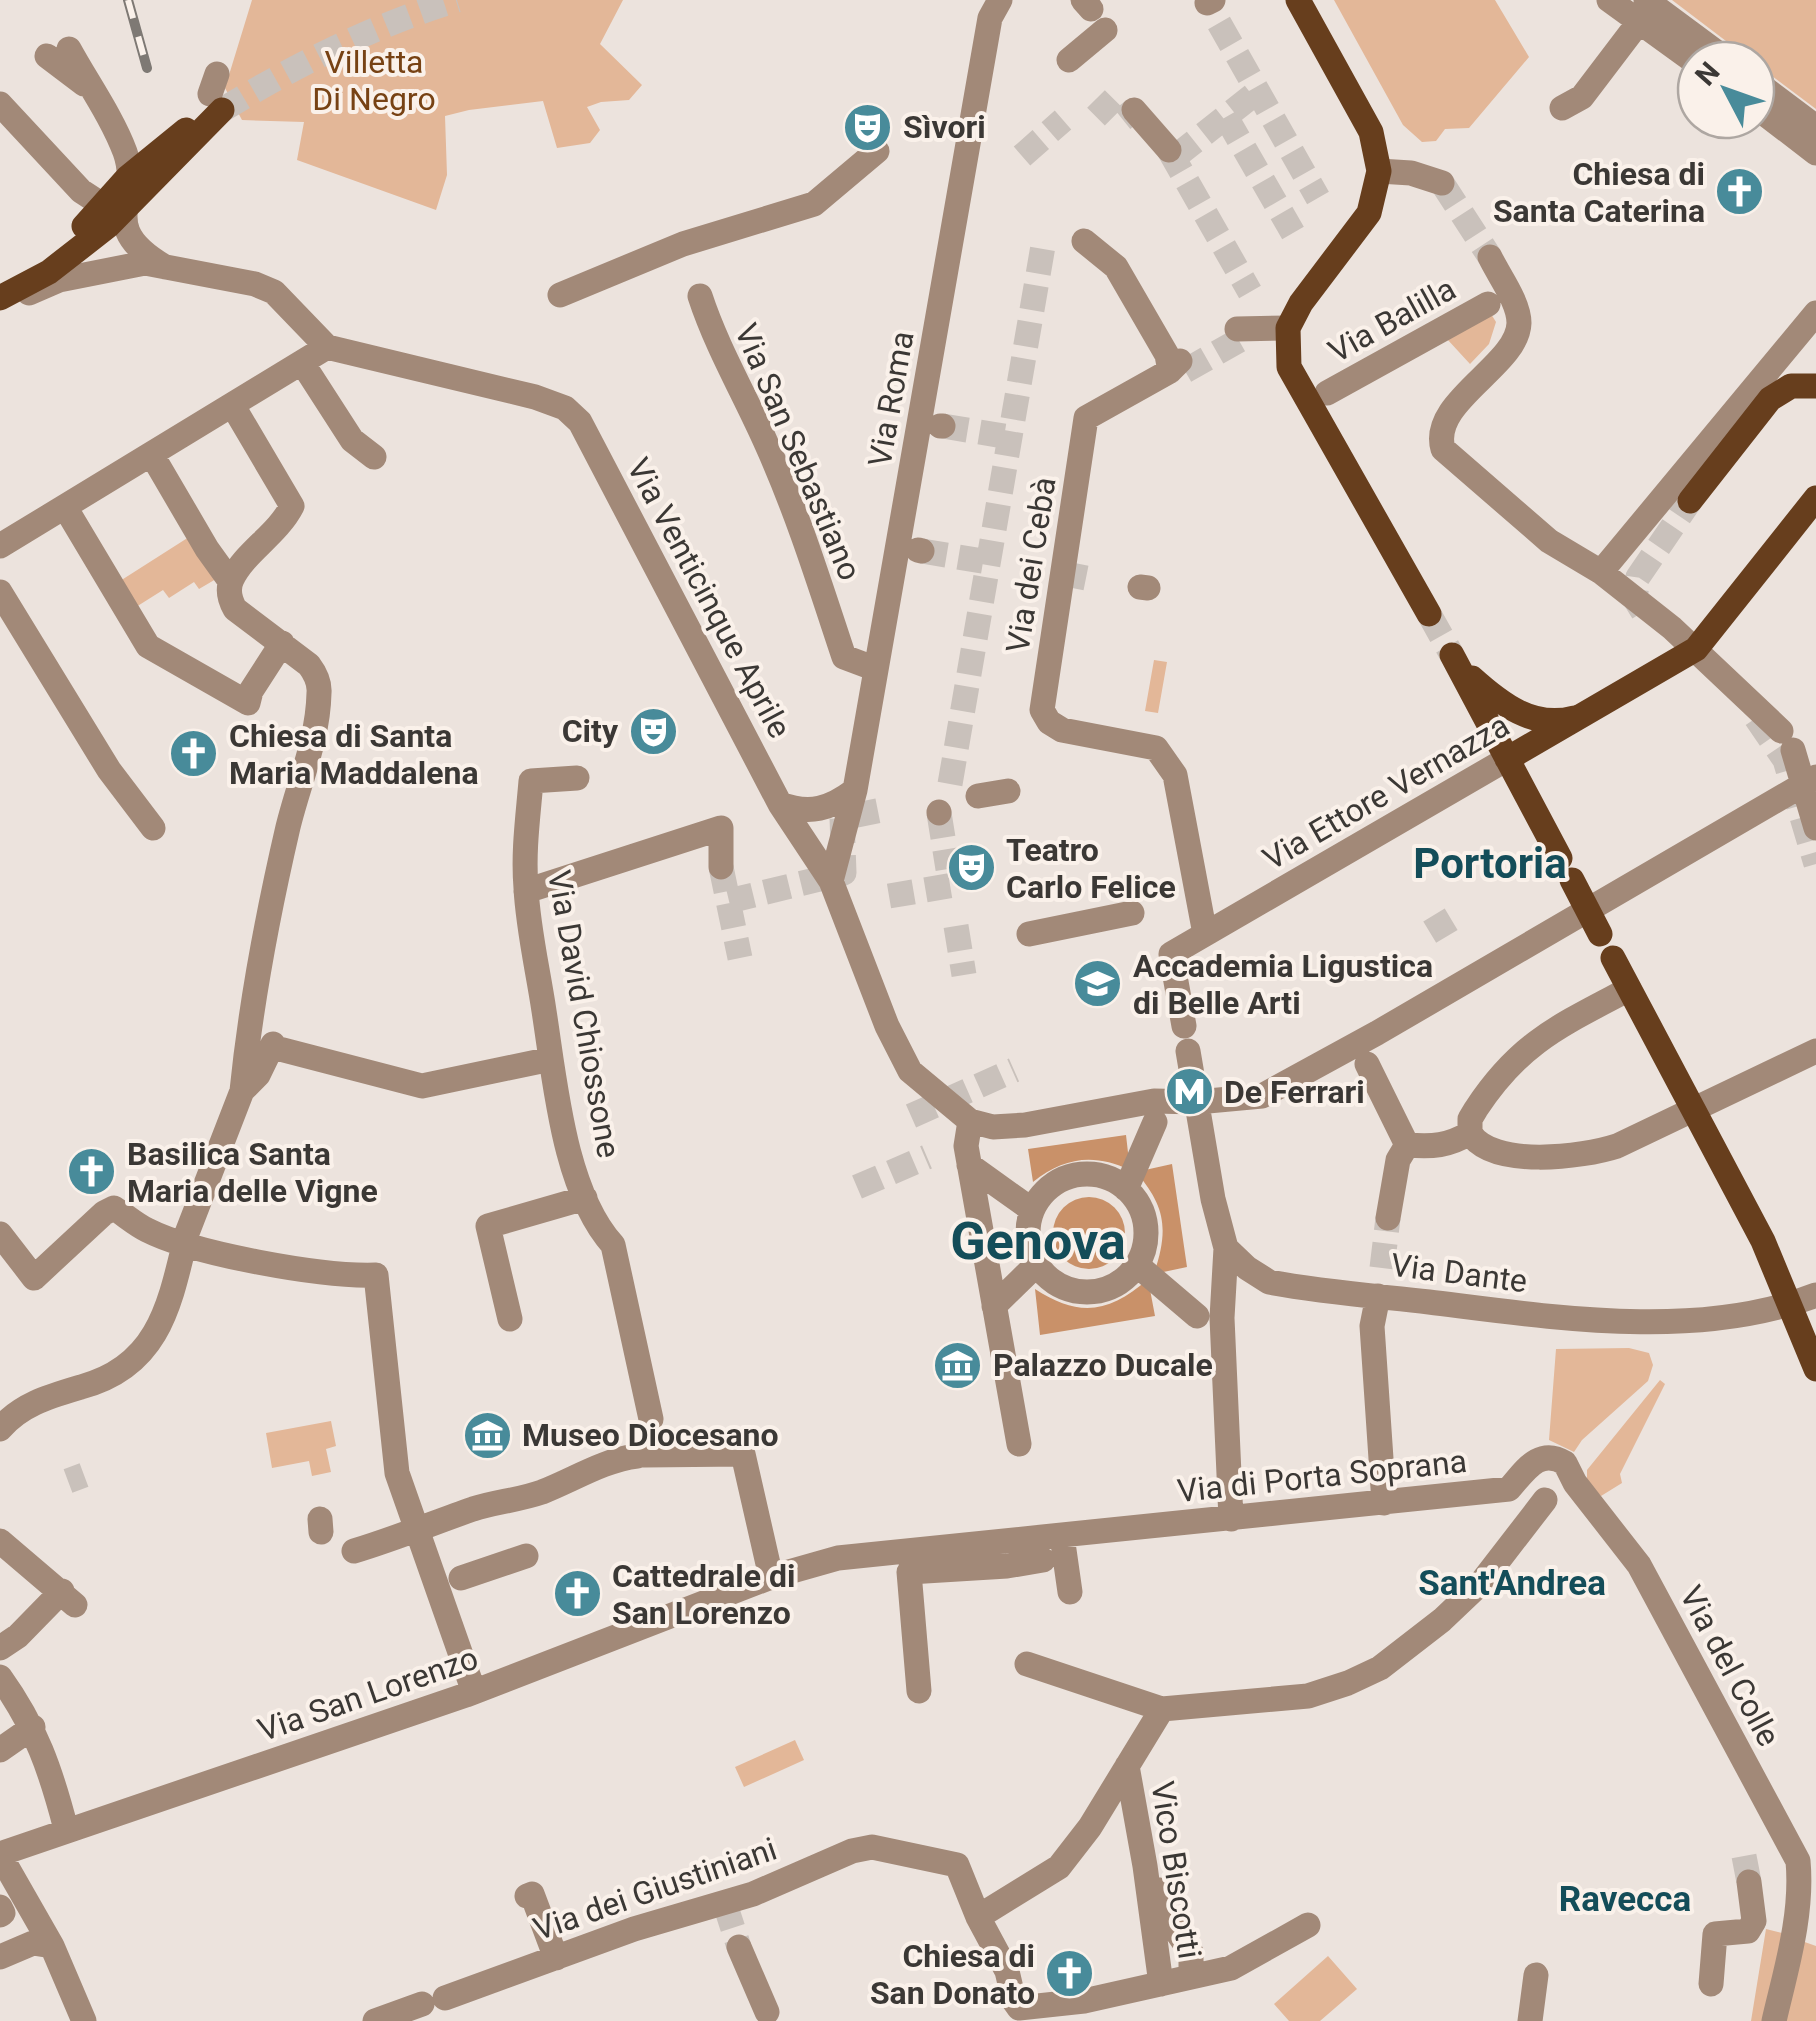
<svg xmlns="http://www.w3.org/2000/svg" width="1816" height="2021" font-family="Roboto,sans-serif">
<style>
.green{fill:#e3b798}
.water{fill:#c99169}
.lines{fill:none;stroke-linecap:round;stroke-linejoin:round}
.minor-tunnel{stroke:#c9c1bb;stroke-width:25;stroke-dasharray:25 12;stroke-linecap:butt}
.major-tunnel{stroke:#c9c1bb;stroke-width:25;stroke-dasharray:25 12;stroke-linecap:butt}
.minor{stroke:#a28978;stroke-width:25}
.major{stroke:#673e1d;stroke-width:25}
.rail-casing{stroke:#7e7974;stroke-width:10}
.rail{stroke:#faf1ea;stroke-width:6;stroke-dasharray:19;stroke-linecap:butt}
.labels{text-anchor:middle;stroke-width:8;stroke-linejoin:round;paint-order:stroke}
.park-label{font-size:32px;fill:#774214;stroke:#faf1ea}
.poi-label{font-size:32px;font-weight:bold;fill:#3b3835;stroke:#faf1ea;text-anchor:start}
.street-label{font-size:32px;fill:#3b3835;stroke:#faf1ea}
.neighbourhood-label{font-size:35px;font-weight:bold;fill:#144d59;stroke:#faf1ea}
.district-label{font-size:42px;font-weight:bold;fill:#144d59;stroke:#faf1ea}
.town-label{font-size:52px;font-weight:bold;fill:#144d59;stroke:#faf1ea}
</style>
<rect width="100%" height="100%" fill="#ece3dd"/>
<path class="green" d="M252,0H623L600,44L642,85L629,100L601,102L587,107L600,130L590,143L557,148L543,101L469,110L445,116L447,175L436,210L297,160L304,122L242,120L225,88Z
M1334,0H1495L1529,57L1469,128L1445,129L1436,141L1422,142L1403,125Z
M1672,0H1816V109L1756,64V60H1751Z
M1491,314L1496,322L1489,344L1470,364L1447,339Z
M189,537L216,579L199,589L194,582L169,598L163,590L136,607L120,581Z
M1154,660L1167,662L1158,713L1145,711Z
M1629,1348L1649,1353L1653,1365L1648,1381L1582,1440L1574,1452L1549,1440L1556,1349Z
M1660,1380L1665,1384L1620,1474L1622,1483L1601,1496L1587,1482V1470Z
M331,1421L336,1446L326,1449L331,1472L312,1476L309,1461L272,1468L266,1433Z
M795,1740L804,1760L744,1787L735,1767Z
M1766,1929L1786,1934L1765,2021H1751Z
M1799,1940L1816,1946V2021H1778Z
M1328,1956L1357,1989L1320,2021H1289L1274,2004Z"/>
<path class="water" d="M1126,1135L1130,1170C1094,1153 1064,1157 1033,1182L1028,1149Z
M1172,1164L1187,1267L1154,1274C1168,1231 1167,1208 1136,1172Z
M1053 1233a36 36 0 1 1 72 0a36 36 0 1 1-72 0Z
M1148,1279L1155,1316L1040,1335L1035,1289C1079,1318 1110,1313 1148,1279Z"/>
<g class="lines">
<path class="minor-tunnel" d="M1219,23L1318,198
M1096,99L1119,122L1134,110
M1226,117L1293,233
M1169,150L1250,292
M1022,156L1063,120
M1175,157L1257,92
M1442,183L1490,257
M1185,371L1243,338
M943,426L1010,437
M922,551L988,562
M1071,575L1086,578
M950,784L1043,246
M939,813L948,869
M721,867L740,958
M889,896L954,885
M729,901L844,873L842,818L882,810
M1434,915L1452,945
M956,926L964,975
M911,1116L1014,1070
M857,1187L927,1157
M1382,1268L1388,1218
M68,1481L84,1475
M1744,1856L1749,1882
M725,1904L739,1947"/>
<path class="major-tunnel" d="M222,110C296,65 374,25 457,0
M1643,612L1635,599L1638,577L1690,501
M1429,614L1452,655
M1756,718L1785,760L1816,864"/>
<path class="minor" d="M1083,0L1091,9
M1609,0L1696,63
M1646,0L1727,60
M1207,3L1213,0
M69,49C87,82 112,117 125,152C143,202 94,225 165,267
M47,56L84,84
M1069,60L1105,30
M1756,82L1816,127
M210,94L217,74
M0,104L81,191L104,206
M1756,107L1816,153
M1562,108L1582,97L1639,22
M1134,110L1169,150
M1379,171L1411,173L1442,183
M1084,241L1116,267L1167,355L1170,371
M1490,257C1499,276 1519,302 1519,323C1518,366 1429,401 1443,449L1549,541L1601,572L1672,628L1781,731
M29,293L59,280L145,263L255,284L274,292L327,347L535,397L565,408L580,422L780,804L831,881L887,1026L910,1071L970,1121L993,1127L1025,1125L1154,1101L1197,1102L1262,1096L1377,1033L1816,777
M560,295L683,244L814,204L877,151
M700,296C717,348 745,395 767,445C798,514 820,585 844,657L876,669
M1237,329L1288,328
M1180,361L1170,371L1086,418L1042,710L1049,722L1062,730L1156,748L1175,775L1205,934
M303,364L352,440L374,457
M1327,393L1488,304
M233,406L292,506C277,535 245,552 232,579C227,589 230,600 235,609L309,665C315,673 320,682 319,693C318,740 299,782 288,827C268,913 251,1002 242,1091
M940,426H943
M152,455L207,549L230,581
M65,507L148,646L248,703L251,691L282,643
M0,546L327,347
M918,550L922,551
M1601,572L1816,313
M1140,587L1148,588
M0,592L109,770L153,828
M1793,750L1816,828
M577,778L531,781C528,817 523,852 526,888C528,929 538,970 544,1011C555,1081 564,1191 613,1245L651,1419
M978,796L1008,791
M780,804C810,815 830,809 855,790
M939,812V813
M831,881L855,790L990,18L1000,0
M526,891L721,828V867
M1029,934L1132,913
M1184,1026L1171,954L1507,759
M272,1047L422,1086L551,1059
M1188,1051L1213,1199L1226,1248L1222,1318L1231,1519
M1367,1064L1407,1145L1398,1160L1388,1218
M970,1121L966,1146L1019,1444
M1470,1133C1492,1169 1583,1157 1617,1146L1816,1051
M1470,1133V1119L1476,1109C1520,1042 1561,1025 1629,989
M1407,1145C1433,1147 1448,1146 1470,1133
M969,1165L1032,1210
M1028 1233a59 59 0 1 1 118 0a59 59 0 1 1-118 0Z
M1126,1189L1155,1122
M0,1234L34,1278L104,1213L114,1208C125,1215 135,1224 147,1230C194,1254 322,1277 376,1275L397,1473L474,1692
M1226,1248L1247,1268L1269,1282C1322,1292 1376,1296 1429,1302C1551,1317 1698,1341 1816,1295
M1137,1265L1197,1316
M1378,1296L1372,1326L1384,1503
M994,1306L1036,1265
M510,1319L488,1226L585,1198
M0,1429C21,1404 51,1396 81,1387C160,1366 170,1303 187,1233L242,1091L258,1075L273,1044
M644,1455L743,1454L771,1577
M320,1519L321,1532
M1062,1536L1070,1592
M0,1541L75,1605
M354,1551C394,1539 433,1523 473,1509C495,1502 519,1500 542,1492C573,1480 604,1460 637,1456
M461,1578L526,1556
M0,1648L18,1636L62,1591
M1027,1664L1162,1709L1308,1696L1348,1683L1380,1668L1442,1620L1481,1583L1545,1500
M0,1677C36,1727 51,1771 66,1829
M919,1691L909,1572L1007,1566L1043,1560
M0,1750L33,1727
M1127,1766L1145,1866L1161,1984
M0,1854L466,1695L771,1577L838,1558L1509,1489C1525,1471 1539,1447 1565,1463L1575,1483L1639,1565L1798,1861C1803,1915 1786,1969 1774,2021
M0,1855L52,1946L84,2021
M1749,1882L1754,1921
M1160,1890L1167,1918L1191,1952V1977
M527,1896L532,1894L556,1958
M0,1907L3,1913L0,1915
M978,1917L1059,1867L1090,1827L1162,1709
M739,1947L767,2012
M0,1957L33,1943L52,1946
M1711,1984L1715,1934L1748,1931L1754,1921
M445,1998L634,1929L753,1894L852,1851L872,1847L957,1865L978,1917L1007,1971L1014,2001L1019,2008L1084,2001L1231,1968L1308,1925
M375,2021L422,2004
M1530,2021L1536,1975"/>
<path class="major" d="M1298,0L1371,132L1379,171L1369,213L1301,303L1288,328L1289,367L1429,614
M84,226L127,178L186,130
M0,298L49,272L108,226L222,110
M1690,501L1770,399L1791,386H1816
M1452,655L1560,858
M1472,678C1501,704 1533,729 1574,718
M1507,759L1696,649L1816,498
M1572,880L1600,934
M1613,958L1763,1241L1816,1369"/>
<defs>
<path id="rail" d="M128,0L147,68"/>
</defs>
<use href="#rail" class="rail-casing"/>
<use href="#rail" class="rail"/>
</g>
<defs>
<symbol id="theatre-disc" viewBox="-11 -11 22 22"><circle r="9.5" fill="#488b9a" stroke="#faf1ea"/><path d="M-5-5.5Q0-4 5-5.5V0Q5 5 0 6Q-5 5-5 0ZM-3.3-2.5H-1v1.5H-3.3ZM1-2.5H3.3v1.5H1ZM-2.8 1Q0 5.5 2.8 1Z" fill="#fff"/></symbol>
<symbol id="church-disc" viewBox="-11 -11 22 22"><circle r="9.5" fill="#488b9a" stroke="#faf1ea"/><path d="M-1.2-6h2.4v3.5h3.3v2.4h-3.3V6h-2.4V-.1h-3.3v-2.4h3.3Z" fill="#fff"/></symbol>
<symbol id="university-disc" viewBox="-11 -11 22 22"><circle r="9.5" fill="#488b9a" stroke="#faf1ea"/><path d="M0-5L7-2L0 1L-7-2ZM-4 1L0 2.5L4 1V4Q0 6-4 4Z" fill="#fff"/></symbol>
<symbol id="metro-disc" viewBox="-11 -11 22 22"><circle r="9.5" fill="#488b9a" stroke="#faf1ea"/><path d="M-5.5 5V-5H-3L0 0L3-5H5.5V5H3V-.5L0 4L-3-.5V5Z" fill="#fff"/></symbol>
<symbol id="museum-disc" viewBox="-11 -11 22 22"><circle r="9.5" fill="#488b9a" stroke="#faf1ea"/><path d="M0-6L6-3V-2H-6V-3ZM-5-1h2V3h-2ZM-1-1h2V3h-2ZM3-1h2V3H3ZM-6 4H6V6H-6Z" fill="#fff"/></symbol>
</defs>
<g fill-rule="evenodd">
<use href="#theatre-disc" x="840" y="100" width="55" height="55"/>
<use href="#church-disc" x="1712" y="164" width="55" height="55"/>
<use href="#theatre-disc" x="626" y="704" width="55" height="55"/>
<use href="#church-disc" x="166" y="726" width="55" height="55"/>
<use href="#theatre-disc" x="944" y="840" width="55" height="55"/>
<use href="#university-disc" x="1070" y="956" width="55" height="55"/>
<use href="#metro-disc" x="1162" y="1064" width="55" height="55"/>
<use href="#church-disc" x="64" y="1144" width="55" height="55"/>
<use href="#museum-disc" x="930" y="1338" width="55" height="55"/>
<use href="#museum-disc" x="460" y="1408" width="55" height="55"/>
<use href="#church-disc" x="550" y="1566" width="55" height="55"/>
<use href="#church-disc" x="1042" y="1946" width="55" height="55"/>
</g>
<g class="labels">
<g class="park-label">
<text x="374" y="73">Villetta<tspan x="374" dy="37">Di Negro</tspan></text>
</g>
<g class="poi-label">
<text x="903" y="138">Sìvori</text>
<text x="1705" y="185" text-anchor="end">Chiesa di<tspan x="1705" dy="37">Santa Caterina</tspan></text>
<text x="618" y="742" text-anchor="end">City</text>
<text x="229" y="747">Chiesa di Santa<tspan x="229" dy="37">Maria Maddalena</tspan></text>
<text x="1006" y="861">Teatro<tspan x="1006" dy="37">Carlo Felice</tspan></text>
<text x="1133" y="977">Accademia Ligustica<tspan x="1133" dy="37">di Belle Arti</tspan></text>
<text x="1224" y="1103">De Ferrari</text>
<text x="127" y="1165">Basilica Santa<tspan x="127" dy="37">Maria delle Vigne</tspan></text>
<text x="993" y="1376">Palazzo Ducale</text>
<text x="522" y="1446">Museo Diocesano</text>
<text x="612" y="1587">Cattedrale di<tspan x="612" dy="37">San Lorenzo</tspan></text>
<text x="1035" y="1967" text-anchor="end">Chiesa di<tspan x="1035" dy="37">San Donato</tspan></text>
</g>
<g class="street-label">
<text transform="translate(1392 320) rotate(-29)" y="11">Via Balilla</text>
<text transform="translate(891 399) rotate(-80)" y="11">Via Roma</text>
<text transform="translate(798 452) rotate(67)" y="11">Via San Sebastiano</text>
<text transform="translate(1031 565) rotate(-81)" y="11">Via dei Cebà</text>
<text transform="translate(709 598) rotate(62)" y="11">Via Venticinque Aprile</text>
<text transform="translate(1386 792) rotate(-30)" y="11">Via Ettore Vernazza</text>
<text transform="translate(584 1014) rotate(80)" y="11">Via David Chiossone</text>
<text transform="translate(1459 1273) rotate(7)" y="11">Via Dante</text>
<text transform="translate(1322 1476) rotate(-6)" y="11">Via di Porta Soprana</text>
<text transform="translate(1730 1666) rotate(62)" y="11">Via del Colle</text>
<text transform="translate(368 1694) rotate(-19)" y="11">Via San Lorenzo</text>
<text transform="translate(1176 1870) rotate(81)" y="11">Vico Biscotti</text>
<text transform="translate(655 1889) rotate(-19)" y="11">Via dei Giustiniani</text>
</g>
<g class="neighbourhood-label">
<text x="1512" y="1595">Sant'Andrea</text>
<text x="1625" y="1911">Ravecca</text>
</g>
<g class="district-label">
<text x="1490" y="878">Portoria</text>
</g>
<g class="town-label">
<text x="1038" y="1259">Genova</text>
</g>
</g>
<g transform="translate(1726 90) rotate(311)"><circle r="48" fill="#faf1ea" stroke="#aea7a2" stroke-width="2.5"/>
<path d="M0-8L18 38L0 25L-18 38Z" fill="#488b9a"/>
<text y="-15" font-size="28" font-weight="bold" text-anchor="middle" fill="#3b3835">N</text>
</g>
</svg>
